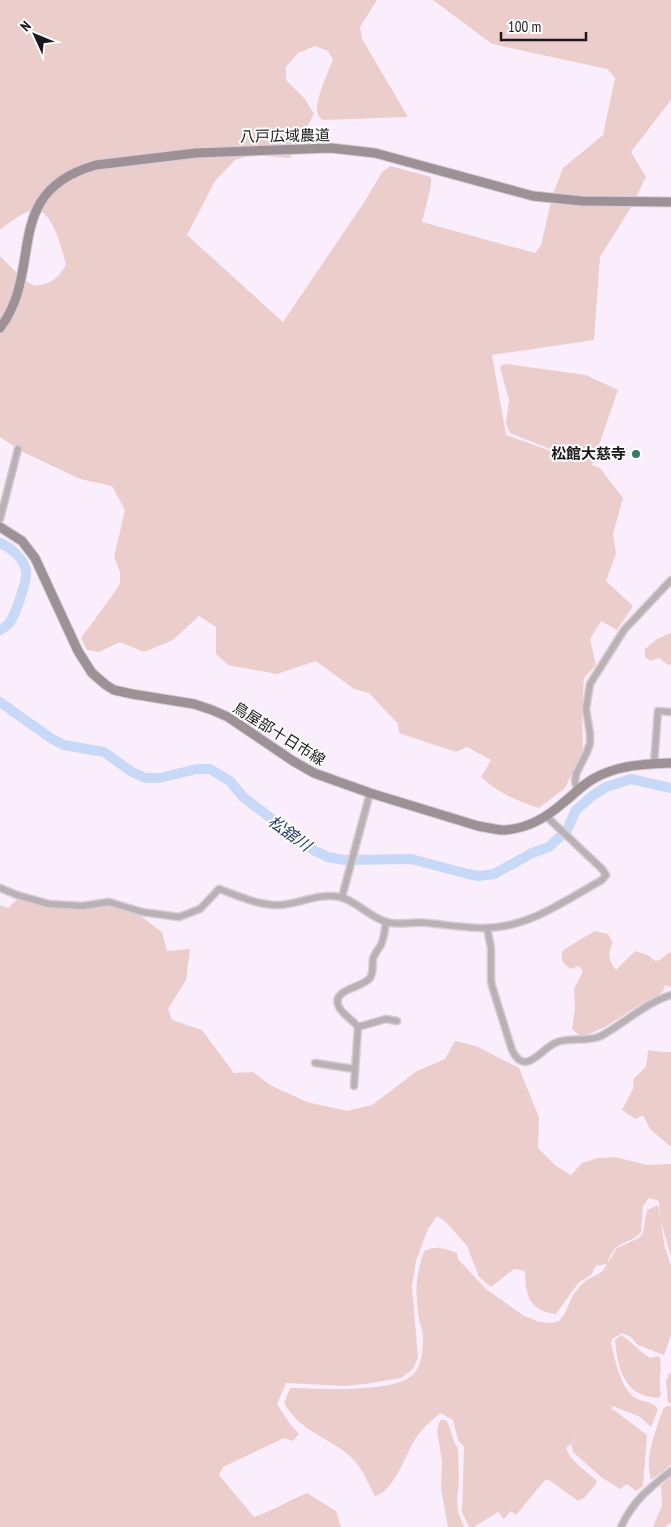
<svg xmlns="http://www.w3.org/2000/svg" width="671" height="1527" font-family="'PT Sans Narrow','Noto Sans JP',sans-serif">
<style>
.green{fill:#ebcecc}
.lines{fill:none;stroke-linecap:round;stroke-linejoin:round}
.river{stroke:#c7d9f7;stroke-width:10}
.street-casing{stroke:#d7ccd8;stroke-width:9}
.secondary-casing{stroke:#d7ccd8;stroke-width:11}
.street{stroke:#bab1b4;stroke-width:6}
.secondary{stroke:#9e9196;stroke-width:9}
.poi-dot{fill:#397763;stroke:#fff;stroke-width:2}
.labels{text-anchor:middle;stroke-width:4;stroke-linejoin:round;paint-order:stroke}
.street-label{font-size:15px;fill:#1b171c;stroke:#fff}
.poi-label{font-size:15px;font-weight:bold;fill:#1b171c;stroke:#fff;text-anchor:end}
.water-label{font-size:16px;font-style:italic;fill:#1f365e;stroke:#fff}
</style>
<rect width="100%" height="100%" fill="#fbeefc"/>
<path class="green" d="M0,0H377L360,27L362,39L408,117L322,120C319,117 317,114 317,109C317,96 328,72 333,60L328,51L315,46L298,53L286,67V80L305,99L314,114L290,158L251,155L235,160L215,181L187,235L283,322L365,201L382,172L390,166L431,177V186L422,222L535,253L541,245L552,197L563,168L603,135L615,78L607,69L492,44L433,0H671V100L631,152L646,177L630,209L600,257L594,340L492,355L506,435L585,463L510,433L506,423L509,400L500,368L502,365L507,364L586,375L618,390L592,465L600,468L623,498L613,534L616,554L606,581L633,606L617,630L601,621L590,639L596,665L584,678L582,711L583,751L565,788L539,808C517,801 498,793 481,777L491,760L467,747L456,752L399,733L398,724L369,693L354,689L316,661L277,674L228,665L216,654V627L199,616L173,640L144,652L120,642L99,652L87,650L81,638L114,593L120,583V572L114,557L125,510L112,486L80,479L23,452L0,437V256L24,280L35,286C50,284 58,279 66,265C62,250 54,215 38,210C29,207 7,224 0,230Z
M671,633V664L668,665L659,658L650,661L645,657V649L657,639Z
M19,898L39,902L116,906L134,911L162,932L167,951L190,949L186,980L168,1009L172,1020L202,1030L234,1073L253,1072L270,1085L307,1102L347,1111L372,1105L417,1071L445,1059L455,1041L476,1046L519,1068L539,1117L538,1148L556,1166L571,1175L582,1163L598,1158L615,1157L647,1165L671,1164V1257L660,1218L659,1201L649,1198L643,1206L641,1232C625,1248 616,1238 607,1264L596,1266L591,1275L579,1282L556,1314C529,1311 525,1295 525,1271L514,1269L491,1287L479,1277L467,1246L446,1222L437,1216L428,1229L416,1261L412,1286L418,1358L413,1369L401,1378L366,1384L344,1386L286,1383L277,1404L290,1424L299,1434L293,1441L284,1438L223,1467L219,1475L254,1517C272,1511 288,1501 307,1493L336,1511L341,1527H0V905L8,908Z
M595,931L608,934L613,943C607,954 609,961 616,970L635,951L648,955L655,961C661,961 665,954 671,952V987L665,985L663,991L659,995L641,1004L605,1027L584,1036L579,1035L572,1029L575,1009L574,989L583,971L579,966L570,969L562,961V952L566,948Z
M648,1050L662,1052H671V1147L650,1129L643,1115L635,1119L622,1110L633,1089L634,1078L646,1067Z
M658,1205L665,1248L671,1265V1335L665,1352L664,1355L638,1345L631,1337L622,1333L612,1339L611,1343C615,1359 621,1391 637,1399C645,1402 653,1402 658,1409L651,1427L640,1417L613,1406L611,1408L647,1435L643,1486L636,1491L627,1484L620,1489L601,1477L573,1452L571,1444L581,1434L566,1448C570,1461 586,1471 596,1480L597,1483L584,1498L578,1501L549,1480H545L516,1515L511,1511L504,1519L498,1512L474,1527H469L462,1512L464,1447L458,1440L453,1420L441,1413C432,1420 422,1428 416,1438C406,1453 394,1492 375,1496C368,1484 363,1469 353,1459C329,1436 302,1434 284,1403L290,1388C316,1388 401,1395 416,1371C422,1362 423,1348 423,1338C423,1331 420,1325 419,1319C415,1290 415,1280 424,1251C436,1245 444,1248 457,1253L458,1259L486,1289L524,1316L540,1322L552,1323L559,1321L565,1313L573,1295L580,1286L588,1279L602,1272L617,1248L639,1238L643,1233L647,1210Z
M621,1335C629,1339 640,1352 650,1358L659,1356C663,1365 658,1382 661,1394L659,1398C654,1397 648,1397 643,1395C621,1387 617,1360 615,1340Z
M669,1373H671V1403H668L666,1382Z
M667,1406H671V1465L651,1480C644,1457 656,1431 663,1409Z
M440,1420H446C452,1429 452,1441 458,1448L459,1482L457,1501L458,1512L464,1527H448L441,1489L442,1462L437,1430Z
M671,1476V1522L665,1527H653L662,1505L661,1486Z"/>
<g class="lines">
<path class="river" d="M0,543C11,547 24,559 26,571C28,578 15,617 9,623C7,626 3,628 0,630
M0,702L52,739L64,745L104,752L132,772L145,778H159L197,769H210L230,781L243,797L313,850L328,857L344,860L411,859L468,874L479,876L494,874L532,853L549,847L567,830L576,810L592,796L606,787L631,779L671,788"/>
<defs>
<path id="street" d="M0,519L18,449
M654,764L658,711L671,712
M577,789L575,781L576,774L587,752L590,743V734L586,709L590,684L624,630L671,580
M0,888L17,895L49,904L82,906L109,902L142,912L179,917L200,909L219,889C239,896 259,906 281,905C303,903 316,893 340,897C357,901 370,918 387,922C400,926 415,921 428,923C447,925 466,928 485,928C528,928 566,900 602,880L606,875L602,869L546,816
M342,897L370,793
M487,928L491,948V980L492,986L512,1050C525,1077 540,1050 555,1043C569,1036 587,1043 601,1036C625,1023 645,1003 671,995
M358,1027L386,1019L397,1021
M315,1063L354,1069
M354,1086L358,1027C353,1020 343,1015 339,1007C330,989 363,988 370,978C374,972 372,965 373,959C374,954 378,950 381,945C384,938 385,930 386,922
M621,1527C633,1501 649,1488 671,1471"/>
<path id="secondary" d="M0,328C45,269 0,192 96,165L196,153L331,148L375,153L533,196L582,201L671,202
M0,527L22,541L35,558L78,651L92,673L106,685L114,690L132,694L194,704L212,710L228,717L293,761L314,773L370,793L478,826C485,827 493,829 501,830C524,830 546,818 563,803C573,795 581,786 593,779C617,765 644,764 671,763"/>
</defs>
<use href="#street" class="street-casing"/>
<use href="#secondary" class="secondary-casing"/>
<use href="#street" class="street"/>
<use href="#secondary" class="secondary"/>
</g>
<circle class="poi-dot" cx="636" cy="454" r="5"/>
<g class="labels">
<g class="street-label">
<text transform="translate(285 136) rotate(-1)" y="5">八戸広域農道</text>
<text transform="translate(279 734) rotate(32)" y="5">鳥屋部十日市線</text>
</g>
<g class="poi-label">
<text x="626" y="459">松館大慈寺</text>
</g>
<g class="water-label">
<text transform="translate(290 833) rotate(36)" y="6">松舘川</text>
</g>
</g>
<g transform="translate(35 35) rotate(314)" stroke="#ffffff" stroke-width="4" paint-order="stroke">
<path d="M0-4L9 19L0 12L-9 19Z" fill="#1b171c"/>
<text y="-8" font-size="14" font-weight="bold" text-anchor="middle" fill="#1b171c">N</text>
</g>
<path d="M501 32v8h85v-8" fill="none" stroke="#1b171c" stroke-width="2.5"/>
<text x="508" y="32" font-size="15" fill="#1b171c" stroke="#ffffff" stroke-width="4" paint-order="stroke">100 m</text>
</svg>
